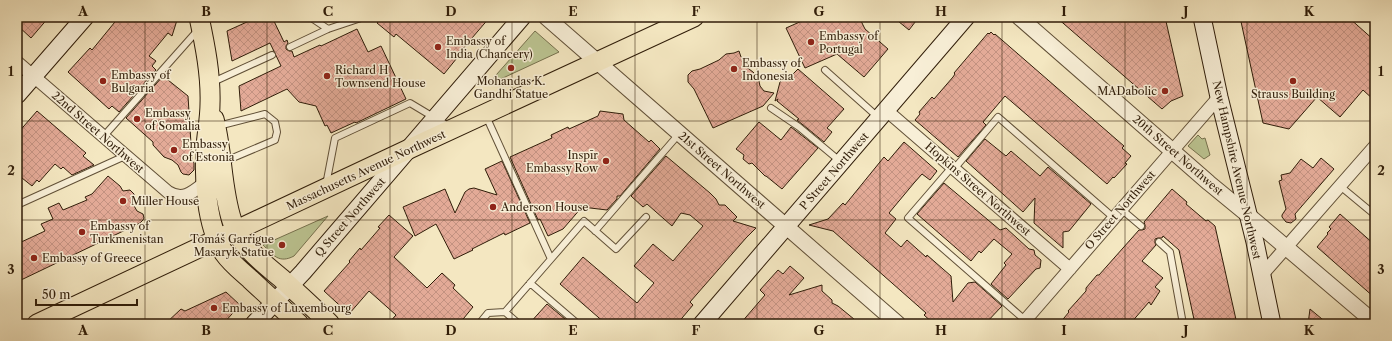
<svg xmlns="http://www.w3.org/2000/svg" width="1392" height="341" font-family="'Libre Caslon Text',serif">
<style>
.park{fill:#bcc592;stroke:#76714e}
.building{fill:url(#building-cross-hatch);stroke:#301d09}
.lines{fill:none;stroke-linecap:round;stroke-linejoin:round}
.service-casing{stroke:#615037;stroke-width:8}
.minor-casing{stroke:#615037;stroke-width:14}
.tertiary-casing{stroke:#615037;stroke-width:17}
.secondary-casing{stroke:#301d09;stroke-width:19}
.primary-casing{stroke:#301d09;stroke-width:21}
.service{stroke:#f8efd7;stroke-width:6}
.minor{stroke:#f8efd7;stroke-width:12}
.tertiary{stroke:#f8efd7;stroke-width:15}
.secondary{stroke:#f8efd7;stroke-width:17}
.primary{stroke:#f4e7c1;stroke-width:19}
.grid{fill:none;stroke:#301d09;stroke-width:1;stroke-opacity:0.55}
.poi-dot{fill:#8f2418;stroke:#f8efd7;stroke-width:1.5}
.labels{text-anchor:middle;stroke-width:3;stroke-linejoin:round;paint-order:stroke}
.poi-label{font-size:11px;fill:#301d09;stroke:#f8efd7;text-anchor:start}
.street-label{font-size:11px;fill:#301d09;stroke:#f8efd7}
.neatline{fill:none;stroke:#301d09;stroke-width:1.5}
.grid-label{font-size:13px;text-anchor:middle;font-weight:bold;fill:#301d09}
</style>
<defs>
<pattern id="building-cross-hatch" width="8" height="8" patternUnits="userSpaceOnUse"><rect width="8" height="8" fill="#e3aa97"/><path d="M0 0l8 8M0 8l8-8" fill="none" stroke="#c39281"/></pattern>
</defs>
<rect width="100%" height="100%" fill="#f4e7c1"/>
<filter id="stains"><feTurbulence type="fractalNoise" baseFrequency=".005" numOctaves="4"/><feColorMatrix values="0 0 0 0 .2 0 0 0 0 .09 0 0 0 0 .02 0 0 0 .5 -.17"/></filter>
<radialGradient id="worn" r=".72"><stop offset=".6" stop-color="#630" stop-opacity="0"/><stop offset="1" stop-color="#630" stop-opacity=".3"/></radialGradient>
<path class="park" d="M535,31L559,52L490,84L489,83Z
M1198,135L1202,139L1205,138L1210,155L1204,159L1188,146Z
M328,216L294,256C279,264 273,255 263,245Z"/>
<path class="building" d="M17,17H49L31,38L17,25Z
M119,17H178L172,36L168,33L149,56L156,61L152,66L156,70L119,112L112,106L109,109L68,72L90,48L92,50Z
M258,17H272L284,42L287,40L288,43L286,46V49L289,51H292L294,57L320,45L321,46L357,29L368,52L381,46L406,99L356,123L355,122L331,133L327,125L325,126L316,106L299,102L287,89L241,111L239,86L281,66L270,43L232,61L227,31Z
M382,17H490L460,52L461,53L444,74L396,34L394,37L377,23Z
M811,17H859L865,29L888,49L864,77L837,54L805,68L786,28Z
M893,17H919L909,30Z
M1056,17H1165L1183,96L1171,101L1162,109Z
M1240,17H1348L1375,41V101L1363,90L1340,117L1317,97L1289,129L1263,123Z
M991,32L994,35L995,34L1124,146L1122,148L1131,156L1125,163L1127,164L1114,178L1113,177L1107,184L1005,96L983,122L986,125L958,157L915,120L920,114L919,112L932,97L934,99L953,77L955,74L954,73L988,33L989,34Z
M739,51L741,57L744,59L745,66L753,72L758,77L760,86L764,91L774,93L763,106L713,128L694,89L688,82V75L692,71L700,69L719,60L726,54L734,53Z
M798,69L844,109L827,128L832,132L824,142L797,120L799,119L777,101L778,99L775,101L780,82L784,78L791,76Z
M163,76L188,96L192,160L194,163V170L189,175L183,174L181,172L178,165L172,160L164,157L153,145V142L126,118Z
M37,111L86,153L83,156L94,165L72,175L63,167L61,169L55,164L39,182L37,180L32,186L17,174V134Z
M600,111L623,114L624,120L649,142L651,140L660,149L620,196H617V199L607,210L582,207L563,229L548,236L540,219L538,220L510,157L552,138L551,135L568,127L569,129L598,116Z
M759,122L781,140L791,127L818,148L782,189L766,176H765L752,163L749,164L743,159L744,155L736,149Z
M985,139L1006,156L1011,151L1040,176L1048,167L1091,204L1069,231L1063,232V248L1034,223L1035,198L1023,212L966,161Z
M904,142L937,171L930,180L922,174L914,183L889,213L896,219L885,233L901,247L907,240L926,257L927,255L951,276L953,302L968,283L975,282L1002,306L985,324H934L924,315L926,313L833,231L809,225L828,219L843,203L845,205L884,157L888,161Z
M666,156L710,193L716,199L719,205H725L737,217L733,221L756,228L746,238L690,302L693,305L677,324H606L560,284L583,257L637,303L654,283L634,266L653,244L673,261L703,226L690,215L681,213L672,226L647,204L643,207L631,196Z
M1321,158L1334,169L1295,214L1296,219L1291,223L1286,222L1282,217V215L1286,209L1279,181L1282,180L1281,175L1290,173L1301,159L1313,168Z
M502,161L530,223L505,235L504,233L472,249L473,250L454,259L436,224L415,236L403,207L445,189L455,213L465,192L469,189L474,188L497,195L485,169Z
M108,176L120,186L123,191L130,190L134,194L135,198L133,204L137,211L143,214L144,218L143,220L140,223L21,280L17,272V244L45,231L41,224L53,219L48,208L59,203L63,210L87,200L85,197L92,194Z
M944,183L1000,230L1006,228L1029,249L1034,250L1035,255L1041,260L1040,268L1036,269L1008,299L991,284L1006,265L1004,263L1012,254L994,239L981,253L979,251L971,261L917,214Z
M1172,189L1187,202L1186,204L1206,221L1208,220L1215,226L1237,324H1195L1179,250L1163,236L1162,238H1158L1155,239V243L1156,245L1142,261L1163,278L1155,287L1160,291L1151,305L1149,302L1130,324H1059L1069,312L1068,311L1086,291V288L1097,275H1099L1139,230H1142L1145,229V225L1144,222Z
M1340,214L1375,245V298L1317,247L1328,234L1327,233L1331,229L1329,227Z
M389,215L413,236L394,257L427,288L442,273L455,285L453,288L473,307L459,324H388L396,315L369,291L349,314L324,291L350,262L349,261L360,248L361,250L380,228L378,227Z
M790,266L804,278L789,295L822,285V291L832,300V303L838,306L860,324H740L765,295L760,290L778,270L783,274Z
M226,292L240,305L223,324H165L181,309L185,311Z
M547,304L571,324H529Z
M1310,309L1328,324H1308Z"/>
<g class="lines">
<defs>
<path id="service" d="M310,17L328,29
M290,47L328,29L364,17
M825,70L879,118
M213,82L272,55
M771,108L799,127L841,162
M218,126L265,114L275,122L277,132L275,140L223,162
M103,137L198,30
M952,167L908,218L1025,320
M954,169L998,117L1114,218
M326,185L335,138L410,103L450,127
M1340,186L1375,215
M17,205L125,156
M1121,209L1141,226
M595,231L679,134
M1159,242L1170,252L1183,324
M551,259L584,221L616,249L646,217
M530,283L578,324
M505,312L519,324
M479,324L488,313L505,312L551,259L486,116"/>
<path id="minor" d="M17,62L168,192C184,202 194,191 207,181
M886,110L1070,269
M1261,276L1375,146
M1022,324L1219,97"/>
<path id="tertiary" d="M546,17L898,324
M1019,17L1209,183L1248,215L1375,323"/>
<path id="secondary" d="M1202,17L1219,97L1255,242L1272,324
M17,95L85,17
M254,324L303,272L522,17
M702,324L966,17"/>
<path id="primary" d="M199,17C205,45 211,75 210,104C210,118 207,132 206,147C204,179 206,225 224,253C231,263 241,271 250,279C266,294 283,309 299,324
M214,119C223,153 221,188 232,221C240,246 262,262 281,278C297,293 314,308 330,324
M37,324L409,149L694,17"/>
</defs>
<use href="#service" class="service-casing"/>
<use href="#minor" class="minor-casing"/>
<use href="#tertiary" class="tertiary-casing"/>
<use href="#secondary" class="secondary-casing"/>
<use href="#primary" class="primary-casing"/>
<use href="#service" class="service"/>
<use href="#minor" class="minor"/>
<use href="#tertiary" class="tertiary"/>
<use href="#secondary" class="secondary"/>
<use href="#primary" class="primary"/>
</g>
<path class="grid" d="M145,17V324M267,17V324M390,17V324M512,17V324M635,17V324M757,17V324M880,17V324M1002,17V324M1125,17V324M1247,17V324M17,121H1375M17,220H1375"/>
<g class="poi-dot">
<circle cx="811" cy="42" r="4"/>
<circle cx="438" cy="47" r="4"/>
<circle cx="511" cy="68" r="4"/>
<circle cx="734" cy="69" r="4"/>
<circle cx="327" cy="76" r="4"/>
<circle cx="103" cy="81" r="4"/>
<circle cx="1293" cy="81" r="4"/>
<circle cx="1165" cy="91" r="4"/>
<circle cx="137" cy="119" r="4"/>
<circle cx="174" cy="150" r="4"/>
<circle cx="606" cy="161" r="4"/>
<circle cx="123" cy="201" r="4"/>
<circle cx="493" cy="207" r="4"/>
<circle cx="82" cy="232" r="4"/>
<circle cx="282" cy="245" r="4"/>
<circle cx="34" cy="258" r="4"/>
<circle cx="214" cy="308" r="4"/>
</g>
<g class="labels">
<g class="poi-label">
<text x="819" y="40">Embassy of<tspan x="819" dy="13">Portugal</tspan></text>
<text x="446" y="45">Embassy of<tspan x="446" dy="13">India (Chancery)</tspan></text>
<text x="742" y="67">Embassy of<tspan x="742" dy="13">Indonesia</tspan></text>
<text x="335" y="74">Richard H<tspan x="335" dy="13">Townsend House</tspan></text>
<text x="111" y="79">Embassy of<tspan x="111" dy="13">Bulgaria</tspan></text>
<text x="511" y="85" text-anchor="middle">Mohandas K.<tspan x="511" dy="13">Gandhi Statue</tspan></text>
<text x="1157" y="95" text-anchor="end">MADabolic</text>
<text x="1293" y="98" text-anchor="middle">Strauss Building</text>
<text x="145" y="117">Embassy<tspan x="145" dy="13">of Somalia</tspan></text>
<text x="182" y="148">Embassy<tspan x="182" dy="13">of Estonia</tspan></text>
<text x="598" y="159" text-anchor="end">Inspīr<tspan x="598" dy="13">Embassy Row</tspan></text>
<text x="131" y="205">Miller House</text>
<text x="501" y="211">Anderson House</text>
<text x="90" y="230">Embassy of<tspan x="90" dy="13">Turkmenistan</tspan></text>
<text x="274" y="243" text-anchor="end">Tomáš Garrigue<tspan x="274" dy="13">Masaryk Statue</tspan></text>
<text x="42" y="262">Embassy of Greece</text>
<text x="222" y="312">Embassy of Luxembourg</text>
</g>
<g class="street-label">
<text transform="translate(98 132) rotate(41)" y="4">22nd Street Northwest</text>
<text transform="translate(1178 155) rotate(41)" y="4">20th Street Northwest</text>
<text transform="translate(366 170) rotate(-25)" y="4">Massachusetts Avenue Northwest</text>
<text transform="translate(722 170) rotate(41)" y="4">21st Street Northwest</text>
<text transform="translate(1237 170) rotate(77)" y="4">New Hampshire Avenue Northwest</text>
<text transform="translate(834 171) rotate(-49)" y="4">P Street Northwest</text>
<text transform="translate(978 189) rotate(41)" y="4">Hopkins Street Northwest</text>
<text transform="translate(1120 210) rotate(-49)" y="4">O Street Northwest</text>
<text transform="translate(350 217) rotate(-49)" y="4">Q Street Northwest</text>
</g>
</g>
<rect width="1392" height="341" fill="none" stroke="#f4e7c1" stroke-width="44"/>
<path d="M36 299v6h101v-6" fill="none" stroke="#301d09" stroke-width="2"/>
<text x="42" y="299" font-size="12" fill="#301d09" stroke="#f8efd7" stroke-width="3" paint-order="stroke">50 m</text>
<rect x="22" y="22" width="1348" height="297" class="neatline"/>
<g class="grid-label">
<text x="83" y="16">A</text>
<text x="206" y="16">B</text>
<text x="328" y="16">C</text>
<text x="451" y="16">D</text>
<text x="573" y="16">E</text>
<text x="696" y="16">F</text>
<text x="819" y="16">G</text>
<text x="941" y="16">H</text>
<text x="1064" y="16">I</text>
<text x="1186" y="16">J</text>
<text x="1309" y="16">K</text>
<text x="11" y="76">1</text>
<text x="1381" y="76">1</text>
<text x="11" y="175">2</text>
<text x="1381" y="175">2</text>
<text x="11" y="274">3</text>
<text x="1381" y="274">3</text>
<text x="83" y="335">A</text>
<text x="206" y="335">B</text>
<text x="328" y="335">C</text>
<text x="451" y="335">D</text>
<text x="573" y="335">E</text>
<text x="696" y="335">F</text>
<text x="819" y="335">G</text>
<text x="941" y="335">H</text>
<text x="1064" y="335">I</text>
<text x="1186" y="335">J</text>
<text x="1309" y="335">K</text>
</g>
<rect width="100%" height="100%" filter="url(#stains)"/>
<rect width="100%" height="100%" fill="url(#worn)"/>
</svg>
